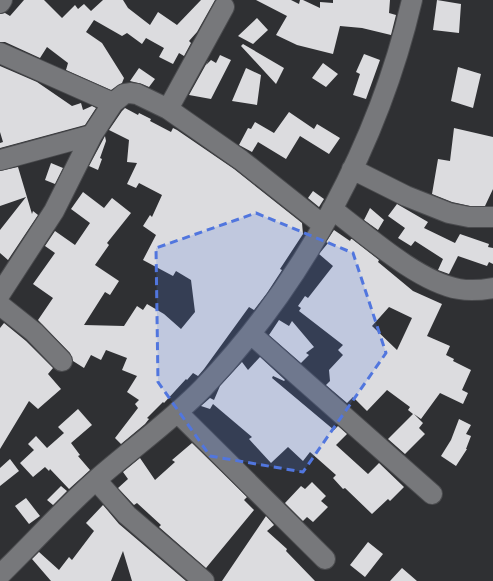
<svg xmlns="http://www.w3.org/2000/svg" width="493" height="581" font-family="Spectral,serif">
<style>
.building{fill:#dcdcdf;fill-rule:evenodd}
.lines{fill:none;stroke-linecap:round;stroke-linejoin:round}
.minor-casing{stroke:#4a4b4e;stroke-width:22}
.minor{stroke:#77787b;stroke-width:20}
.marked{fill:#5176de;fill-opacity:0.2;stroke:#5176de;stroke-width:3;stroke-dasharray:8 5;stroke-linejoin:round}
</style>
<rect width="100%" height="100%" fill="#2f3033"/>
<path class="building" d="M24,0H44L62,18L75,5L78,9L84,4L91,11L103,0H123L128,8L150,25L158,12L177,25L201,0H215L197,32L189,41L191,43L184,56L179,53L173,64L159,57L164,48L146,38L142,44L127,33L122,36L94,20L86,32L102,43L124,78L122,83L111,90L66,70L68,63L47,47L40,58L5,42H0V14L5,13L10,16Z
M256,0H291L299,4L300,0H303L320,8V2L333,3V0H390L389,13L396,15L391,35L362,28L340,26L333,54L297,45L276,35L287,16Z
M437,0L461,4L459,33L433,30Z
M257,18L268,30L253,44L238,36Z
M243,44L284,68L276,84L241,46Z
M364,54L380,60L366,99L353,95L360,74L356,72Z
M220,55L231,60L211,99L189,95L209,59L206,65L211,60L216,63Z
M323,63L338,74L326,87L312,78Z
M0,66L37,82L72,106L81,103L83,110L92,106L96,108L85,125L0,148V143L3,142L0,132Z
M458,67L481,74L473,108L451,101Z
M139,68L155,79L149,87L142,84L130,81Z
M246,68L261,75L257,105L232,101Z
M125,108L138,115L139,113L151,119L150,121L171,132L173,128L177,130L234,169L302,223L303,234L280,269L282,270L267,293L254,310L249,307L204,369L198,376L193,373L187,380L186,379L164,403L163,402L147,418L149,419L145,424L121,444L115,438L138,408L135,404L139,400L127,392L137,376L122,370L127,358L106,350L101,360L91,355L84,368L73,361L70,353L38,320L53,298L33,284L55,253L45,246L55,231L75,245L90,223L71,209L83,192L104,208L112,198L131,213L107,243L109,245L95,265L119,281L110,295L105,292L84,325L124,326L137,306L143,310L147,304L164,314L181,329L195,312L191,280L176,271L173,276L143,260L156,235L143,226L150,215L152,217L162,195L139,183L136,188L127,184L137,163L127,162L129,140L109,130L122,111Z
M289,112L314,129L317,124L340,138L329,154L300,136L286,159L258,142L252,152L239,145L248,128L251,129L255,122L274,133Z
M454,128L493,137V189L485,206H470L452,202L432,194L438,159L450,161Z
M105,136L106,141L100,158L102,159L98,170L89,166Z
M51,163L63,168L55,184L45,180Z
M18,167L32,214L33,211L38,215L8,260L0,253V230L26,197L0,206V171Z
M313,191L324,199L319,207L308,198Z
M397,204L428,222L424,228L455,243L460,234L489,244L488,247L493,248V264L489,262L487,266L458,256L449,274L438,270L443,259L415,241L411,246L398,238L405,228L388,216Z
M370,208L384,220L378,230L364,220Z
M334,230L350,241L351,239H352L379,260L378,262L413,291L442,304L427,336L450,346L446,355L454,359L453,361L471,370L462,390L468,393L463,404L440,393L421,419L414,414L423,423L419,428L425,434L405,454L388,439L413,414L408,410L410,407L387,390L367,411L353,397L347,403L326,385L330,381L329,370L343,355L338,350L343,345L299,311L301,308L298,306L305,296L308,298L333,266L319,254L328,243L326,242ZM389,307L412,318L397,350L372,326Z
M279,320L289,326L292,321L314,347L306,353L309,355L301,363L269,335Z
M4,323L26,341L53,368L48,374L61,389L38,409L29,401L0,449V328Z
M260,357L285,380L284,381L273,376L272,378L334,430L338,426L347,434L336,445L368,474L379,463L404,487L390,501L388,499L372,514L345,488L343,489L333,478L336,475L310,452L303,461L288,447L271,463L249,439L252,437L213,404L210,409L201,406L210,398L214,400L220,386L242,362L248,370Z
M78,409L92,425L71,443L80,455L78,456L90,470L69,489L50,469L49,471L45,467L33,477L20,463L34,450L28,444L36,436L47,448L64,433L58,427Z
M459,419L471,425L466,434L471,436L466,449H467L456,466L441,456L451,440Z
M192,443L247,497L244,500L254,510L206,568L159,527L161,525L137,503L134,505L118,488L128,479L123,472L140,458L155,480L175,462L172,460Z
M10,459L19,471L0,486V468Z
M312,482L326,496L321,501L328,507L313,522L307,517L303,521L285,503L301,486L305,489Z
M61,486L67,491L53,505L47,500Z
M26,498L40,516L29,524L15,506Z
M103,505L119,524L186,581H132L123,551L111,581H51L32,559L39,552L59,570L69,557L72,560L94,531L86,523Z
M266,516L274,525L267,531L287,549L286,551L315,581H222Z
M368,542L383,554L365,577L350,565Z
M402,568L417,581H390Z"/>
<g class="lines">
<defs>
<path id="minor" d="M0,3L2,0
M0,53L113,103
M168,109L224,7
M0,160L92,135
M352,169L406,196L449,213L469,217H493
M332,209C365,234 418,282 459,289C470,291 482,290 493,288
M0,294L54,211L92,135L113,103L124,94L130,93L137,94L168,109L241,160L323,225
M0,305L34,332L62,361
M251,334L432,494
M177,412L325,559
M96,480L127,515L204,581
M0,575C32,544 62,510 96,480C131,449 170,422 203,388C304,283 379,142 412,0"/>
</defs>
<use href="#minor" class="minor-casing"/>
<use href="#minor" class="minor"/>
</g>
<path class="marked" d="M256,213L353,253L386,353L303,472L210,456L158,382L156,248Z"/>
</svg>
